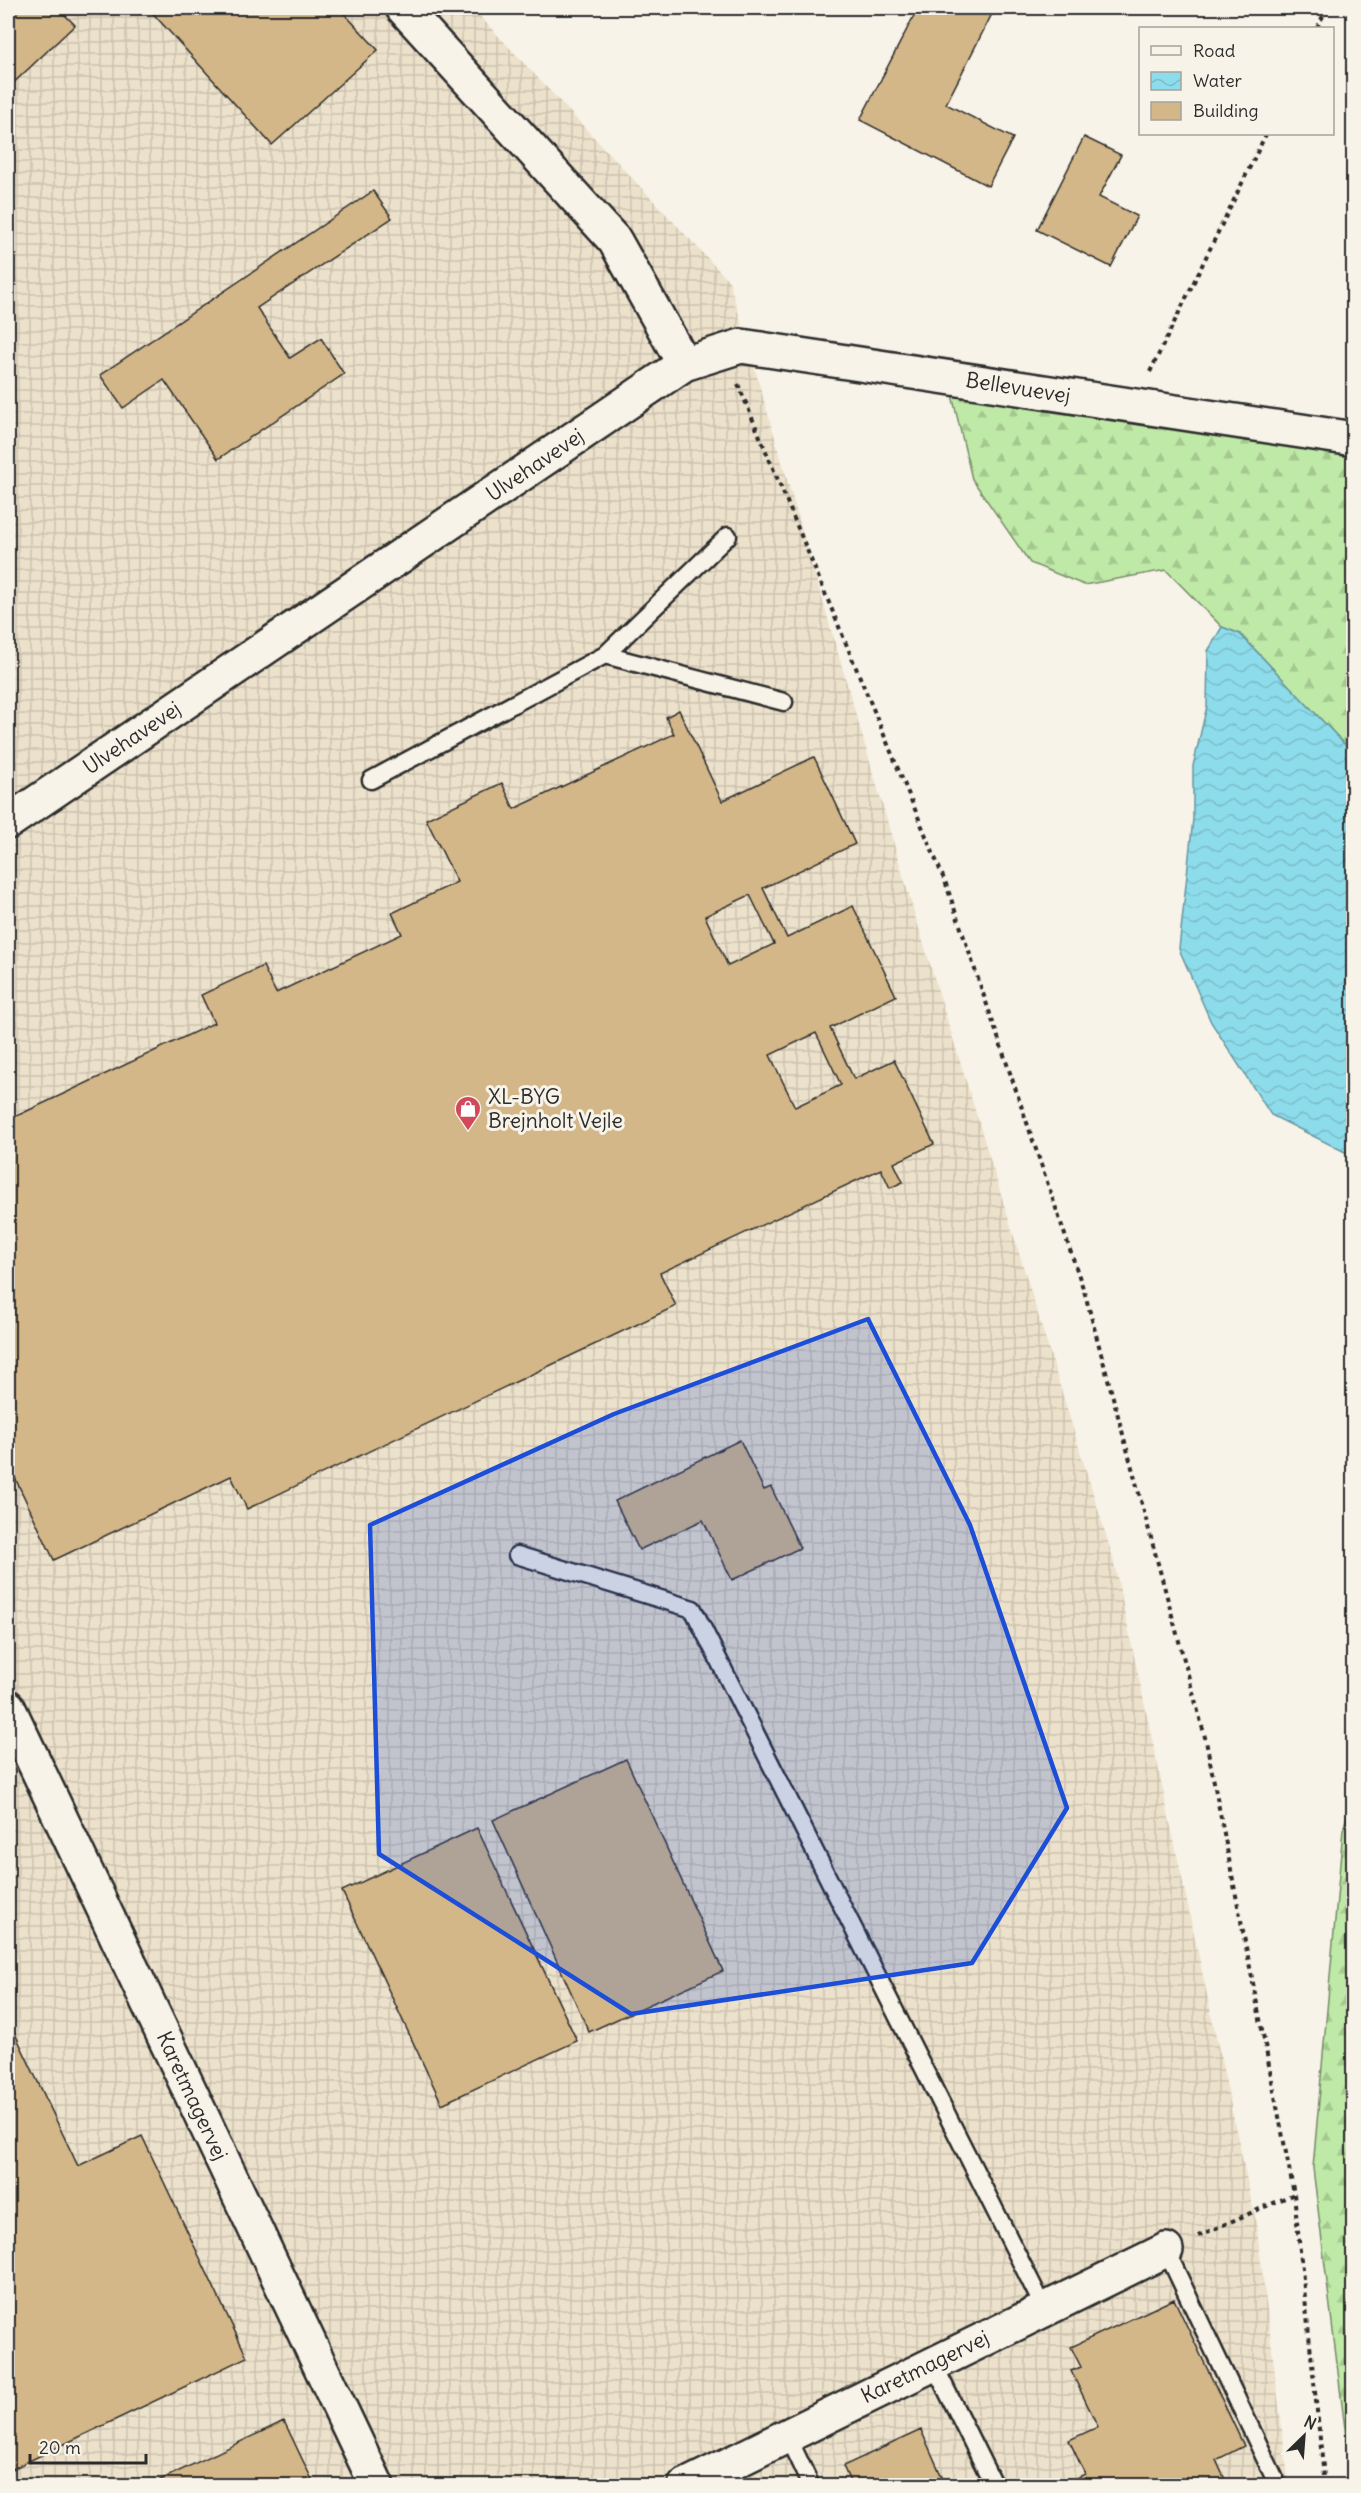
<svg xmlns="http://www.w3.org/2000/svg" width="1361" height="2493" font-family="Delius,sans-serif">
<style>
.industrial{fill:url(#industrial-grid)}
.forest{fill:url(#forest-firs);stroke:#758a68;stroke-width:1.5}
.water{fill:url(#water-waves);stroke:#66959e;stroke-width:1.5}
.building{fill:#d4b788;stroke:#2b2b2b;stroke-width:1.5;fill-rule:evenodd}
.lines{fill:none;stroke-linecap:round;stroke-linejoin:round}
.lane-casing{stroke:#2b2b2b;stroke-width:21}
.street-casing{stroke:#2b2b2b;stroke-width:38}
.path{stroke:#2b2b2b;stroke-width:4;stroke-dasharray:4.5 4.5;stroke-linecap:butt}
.lane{stroke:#f7f3e8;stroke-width:16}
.street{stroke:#f7f3e8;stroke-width:33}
.marked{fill:#1d4ed8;fill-opacity:0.2;stroke:#1d4ed8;stroke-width:4.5;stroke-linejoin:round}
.labels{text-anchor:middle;stroke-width:6;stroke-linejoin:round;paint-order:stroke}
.street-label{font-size:21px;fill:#2b2b2b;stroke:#f7f3e8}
.poi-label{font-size:21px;fill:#2b2b2b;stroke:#f7f3e8;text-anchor:start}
</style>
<defs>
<pattern id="industrial-grid" width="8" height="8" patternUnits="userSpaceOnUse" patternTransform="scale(1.5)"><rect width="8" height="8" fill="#ece1cb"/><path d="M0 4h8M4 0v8" fill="none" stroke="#cbc1ae"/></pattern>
<pattern id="forest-firs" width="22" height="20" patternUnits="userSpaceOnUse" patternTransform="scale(1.5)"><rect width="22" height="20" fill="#bfe9a6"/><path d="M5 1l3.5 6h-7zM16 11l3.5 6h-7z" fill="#a4c88f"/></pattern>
<pattern id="water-waves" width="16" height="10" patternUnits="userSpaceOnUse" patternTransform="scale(1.5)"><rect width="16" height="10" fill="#8ddceb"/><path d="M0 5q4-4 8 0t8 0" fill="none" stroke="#7abdca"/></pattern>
</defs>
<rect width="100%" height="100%" fill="#f7f3e8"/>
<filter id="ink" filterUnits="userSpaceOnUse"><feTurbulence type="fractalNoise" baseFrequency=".0167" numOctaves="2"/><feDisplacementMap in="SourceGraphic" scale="12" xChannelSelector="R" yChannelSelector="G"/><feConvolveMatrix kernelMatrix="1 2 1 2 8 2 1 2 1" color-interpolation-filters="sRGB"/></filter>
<g filter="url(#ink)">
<path class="industrial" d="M8,8H472L729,281L913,909L1113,1558L1256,2222L1289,2485L8,2486Z"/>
<path class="forest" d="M952,395L1353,452V753L1240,634L1222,627L1166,570L1084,585L1030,563L972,479Z
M1353,1796L1354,2485L1352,2486L1313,2168L1343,1830Z"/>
<path class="water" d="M1222,627L1240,634L1353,753V1156L1271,1115L1211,1022L1179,949L1193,819V766L1207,706L1208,651Z"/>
<path class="building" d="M21,8H58L75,25L8,88V20Z
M148,8H339L378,50L272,145Z
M918,8H995L946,104L1013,138L988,186L860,120Z
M1084,137L1121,155L1099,197L1137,216L1111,267L1037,230Z
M373,191L392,218L257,308L290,358L321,338L344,374L218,459L164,380L123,408L100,375Z
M679,710L722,801L814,757L855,844L763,888L787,938L853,906L896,996L830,1028L854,1079L894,1060L934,1144L894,1163L903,1182L890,1188L881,1169L660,1273L676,1306L247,1509L231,1476L54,1560L8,1463V1120L214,1023L201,995L263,966L276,993L402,934L392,913L457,882L426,819L502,783L514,809L674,734L666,717ZM750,895L774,944L728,966L705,916ZM816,1033L841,1085L795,1107L770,1055Z
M740,1440L764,1490L771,1487L800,1548L732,1580L703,1520L639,1550L615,1501Z
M626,1759L723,1971L589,2032L493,1820Z
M477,1828L577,2041L442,2104L342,1891Z
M8,2019L78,2166L142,2136L247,2357L8,2471Z
M1174,2299L1244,2446L1216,2460L1228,2486H1060L1085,2474L1069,2440L1098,2427L1071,2371L1081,2367L1071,2347Z
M284,2421L315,2486H163L160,2480Z
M921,2430L946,2486H852L843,2466Z"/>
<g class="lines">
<defs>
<path id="lane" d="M605,655L728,536
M371,780L605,655L784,702
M517,1555L693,1609L1044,2308
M1166,2250L1274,2477
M933,2363L994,2486
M787,2435L811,2486"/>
<path id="street" d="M403,8L615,241L684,364
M8,822L684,364L741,346L1354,439
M8,1707L377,2486
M685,2486L1166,2250"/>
</defs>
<use href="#lane" class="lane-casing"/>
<use href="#street" class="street-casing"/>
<path class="path" d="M1317,28L1327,8
M1150,372L1266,134
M738,384L946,884L1085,1294L1206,1741L1294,2194L1325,2486
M1198,2236L1294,2194"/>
<use href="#lane" class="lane"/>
<use href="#street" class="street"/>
</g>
</g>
<path class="marked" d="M868,1319L970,1525L1067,1808L972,1963L631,2014L379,1854L370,1525L614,1414Z"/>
<defs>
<symbol id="shop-pin" viewBox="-11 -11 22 30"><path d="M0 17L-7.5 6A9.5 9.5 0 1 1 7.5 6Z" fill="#d1495b" stroke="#f7f3e8"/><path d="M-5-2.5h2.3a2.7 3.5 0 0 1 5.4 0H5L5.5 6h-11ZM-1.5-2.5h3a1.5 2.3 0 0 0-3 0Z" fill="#fff"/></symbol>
</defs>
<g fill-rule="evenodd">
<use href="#shop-pin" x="453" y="1094" width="30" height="40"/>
</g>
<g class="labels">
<g class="street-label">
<text transform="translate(1018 388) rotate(9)" y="7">Bellevuevej</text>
<text transform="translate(535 465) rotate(-34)" y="7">Ulvehavevej</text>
<text transform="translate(132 738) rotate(-34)" y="7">Ulvehavevej</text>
<text transform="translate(192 2096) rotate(65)" y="7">Karetmagervej</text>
<text transform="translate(925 2367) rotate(-26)" y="7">Karetmagervej</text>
</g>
<g class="poi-label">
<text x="488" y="1104">XL-BYG<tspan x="488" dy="24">Brejnholt Vejle</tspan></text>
</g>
</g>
<rect width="1361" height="2493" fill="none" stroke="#f7f3e8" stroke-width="30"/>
<rect x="15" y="15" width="1331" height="2463" fill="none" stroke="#2b2b2b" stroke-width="2" filter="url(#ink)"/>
<rect x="1139" y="27" width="195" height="108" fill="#f7f3e8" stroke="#a5a39c" stroke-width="1.5"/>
<rect x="1151" y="46" width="30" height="9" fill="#f7f3e8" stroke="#a5a39c" stroke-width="1.5"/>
<text x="1193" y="57" font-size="18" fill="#2b2b2b">Road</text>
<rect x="1151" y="72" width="30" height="18" fill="url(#water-waves)" stroke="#a5a39c" stroke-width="1.5"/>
<text x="1193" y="87" font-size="18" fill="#2b2b2b">Water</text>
<rect x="1151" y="102" width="30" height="18" fill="#d4b788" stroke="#a5a39c" stroke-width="1.5"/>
<text x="1193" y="117" font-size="18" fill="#2b2b2b">Building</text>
<g transform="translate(1304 2436) rotate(25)" stroke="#f7f3e8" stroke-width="4.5" paint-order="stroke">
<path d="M0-4.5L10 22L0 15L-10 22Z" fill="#2b2b2b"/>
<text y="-9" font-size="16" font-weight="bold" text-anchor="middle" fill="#2b2b2b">N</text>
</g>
<path d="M30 2454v9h116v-9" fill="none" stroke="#2b2b2b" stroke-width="3"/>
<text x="39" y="2454" font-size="18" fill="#2b2b2b" stroke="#f7f3e8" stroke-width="4.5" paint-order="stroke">20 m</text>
</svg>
